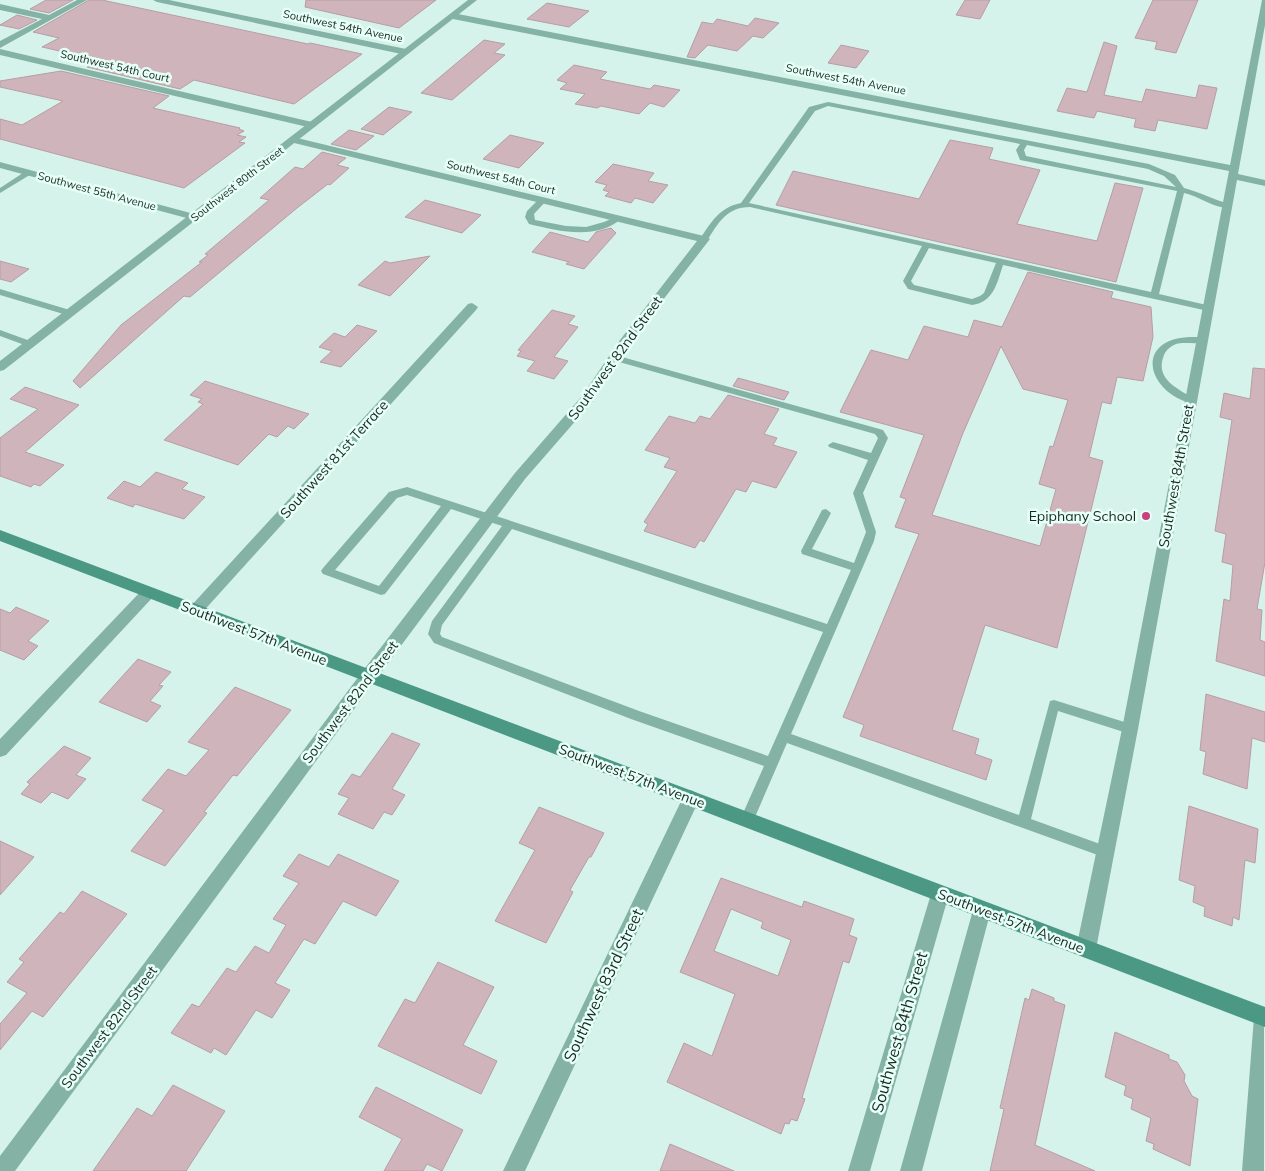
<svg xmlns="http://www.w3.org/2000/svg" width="1265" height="1171" font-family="Mulish,sans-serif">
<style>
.building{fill:#cfb4bc;stroke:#b89da5;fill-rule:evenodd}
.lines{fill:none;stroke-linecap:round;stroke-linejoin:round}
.service{fill:#84b3a6;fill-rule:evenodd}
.minor{fill:#84b3a6;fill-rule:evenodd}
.tertiary{fill:#84b3a6;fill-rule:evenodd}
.secondary{fill:#4b9885;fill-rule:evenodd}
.poi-dot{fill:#c8407c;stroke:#e6fff7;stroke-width:2}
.labels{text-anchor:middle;stroke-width:5;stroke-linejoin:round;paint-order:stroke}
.far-street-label{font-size:11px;fill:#1b2723;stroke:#e6fff7}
.street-label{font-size:14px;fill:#1b2723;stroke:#e6fff7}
.poi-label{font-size:14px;fill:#1b2723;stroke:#e6fff7;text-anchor:end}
.near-street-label{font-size:16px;fill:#1b2723;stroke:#e6fff7}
</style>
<rect width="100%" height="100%" fill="#d5f3ea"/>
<path class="building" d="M46,0H73L49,13L30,9Z
M89,0H102L308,44L310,43L362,54L294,104L194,80L180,89L87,67L112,63L42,47L59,38L33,32Z
M306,0H436L399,28L305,7Z
M965,0H990L980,19L956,15Z
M1153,0H1198L1176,53L1155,49L1157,42L1135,38Z
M547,3L589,11L569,27L527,19Z
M17,15L37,20L19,29L0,25Z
M755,18L779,23L763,38L753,36L737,51L708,45L695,58L687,57L702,22L713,24L717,19L748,26Z
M484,40L505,44L494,53L505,55L452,100L421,93Z
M1104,42L1117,46L1104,95L1142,102L1146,89L1196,98L1199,85L1217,88L1207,129L1158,120L1155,131L1134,127L1136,119L1097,111L1094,118L1057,111L1067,88L1087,92Z
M841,45L869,51L856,68L828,63Z
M574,65L607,72L600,79L650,89L654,85L680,90L664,107L650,103L639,114L601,106L597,108L575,104L585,94L560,89L567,83L557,80Z
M61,71L169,96L153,108L240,128L239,129L244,131L237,135L246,137L239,142L245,143L184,188L0,139V119L22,125L63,101L0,87V81Z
M389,107L412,112L383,135L361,129Z
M349,130L374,136L356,150L331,144Z
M510,135L544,143L519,168L483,159Z
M950,140L993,148L989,159L1040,170L1017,224L1097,241L1115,183L1143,188L1116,282L776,205L793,171L919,199Z
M322,152L346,158L337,165L349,168L330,185L328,184L297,208L190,297L184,296L80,388L73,381L121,325L202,262H199L208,255L205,254L269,200L260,198L295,167L303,169Z
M613,164L654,173L648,181L668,185L653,203L635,198L631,203L605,196L609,192L603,190L607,185L595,182Z
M425,200L481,215L462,233L405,217Z
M611,228L616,233L584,269L566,264L569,262L532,252L550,232L588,242L596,232Z
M430,256L390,296L358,285L385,261L390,263Z
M0,261L29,269L11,282L0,279Z
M1028,272L1113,292L1111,298L1151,307L1153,337L1143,381L1117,377L1111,404L1102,402L1089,457L1103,461L1057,648L985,625L952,730L979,739L975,754L992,760L986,780L860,736L864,725L843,717L919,534L895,527L906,499L900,497L924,435L840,412L871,350L908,360L924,326L968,337L974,320L1002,327ZM1001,346L1023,389L1068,400L1053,447L1050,446L1039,484L1056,489L1040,546L932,515L963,433Z
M552,310L575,316L568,324L578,327L554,357L568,361L554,379L527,371L535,361L517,356L521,351L518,350Z
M357,325L377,331L341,367L320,362L332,351L319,347L334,333L345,337Z
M1253,368L1265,369V562L1257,609L1262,610L1260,640L1265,642V676L1216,661L1224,599L1230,601L1233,565L1222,562L1226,534L1215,531L1232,420L1220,417L1224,393L1250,399Z
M738,378L789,392L784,400L733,386Z
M205,381L309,414L294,429L288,426L277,437L269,434L238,465L164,440L203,404L198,402L202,399L190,395Z
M25,387L79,405L25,452L64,465L40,486L34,484L31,487L0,476V438L38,409L10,399Z
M728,395L779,409L764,434L777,438L773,445L797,452L776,488L752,481L746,492L736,489L704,542L700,540L695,548L644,531L648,524L644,522L677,471L664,467L670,458L645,450L669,416L695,423L700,416L710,419Z
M156,472L188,483L182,489L205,497L184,519L135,504L133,507L107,498L124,481L140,487Z
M16,607L49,621L28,641L38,646L24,660L0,650V609L10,613Z
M138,659L171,672L159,685L163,686L150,701L161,706L147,722L99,702Z
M235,687L291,710L237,776L233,775L204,812L207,813L165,866L131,851L164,810L142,800L168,769L186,776L209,750L188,742Z
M1206,694L1265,712V742L1252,738L1247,789L1203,774L1206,752L1200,750Z
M392,733L420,744L392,789L405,795L392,815L384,812L373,829L338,814L349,798L338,794L352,774L360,777Z
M64,746L91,758L76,775L86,779L68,799L52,792L41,803L21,794L30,784L27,782Z
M1189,806L1258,829L1255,863L1245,860L1239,920L1233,917L1232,926L1204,916L1205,907L1193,902L1195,886L1179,880Z
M539,807L604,833L591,857H589L570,890L573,892L546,943L495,921L535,850L519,843Z
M0,841L34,857L0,895Z
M299,854L329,867L338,854L399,881L376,916L343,901L315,944L304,939L275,983L290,990L272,1018L256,1010L226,1055L214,1048L211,1053L171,1033L192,1004L199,1007L227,968L236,972L255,946L269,953L286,925L273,919L299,883L283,876Z
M721,878L802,907L804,901L854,919L849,935L857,938L849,963L843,961L802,1098L805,1099L797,1121L791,1119L789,1124L785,1123L781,1134L667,1082L684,1043L712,1056L735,994L680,972ZM731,909L763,922L761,928L791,940L778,976L714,951Z
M82,891L127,914L43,1017L32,1011L0,1050V1024L27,993L7,982L24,962L19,959L60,912L64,914Z
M438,962L494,987L463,1045L497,1061L481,1094L378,1046L405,999L415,1003Z
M1032,989L1054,998V1001L1065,1005L1035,1145L1095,1171H990L1004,1109L1000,1108L1025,998L1029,1000Z
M1115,1032L1169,1055V1059L1177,1062L1185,1075L1184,1081L1192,1096L1198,1099L1190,1166L1153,1149L1154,1144L1146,1141L1151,1118L1131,1109L1133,1099L1124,1095L1126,1086L1105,1077Z
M173,1085L225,1111L186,1171H93L137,1108L152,1116Z
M376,1087L463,1130L442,1171L427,1164L423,1171H384L402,1139L359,1117Z
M670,1144L734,1171H660Z"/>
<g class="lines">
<path class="service" d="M828,102L1149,164L1175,175L1184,188C1200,192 1214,200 1230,204V208C1214,209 1199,196 1184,193L1159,294L1211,306L1212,308L1208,311L1003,265C997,283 994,302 972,305L908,289L903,281L922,246L750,207C727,207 718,223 707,241H701L700,239C711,222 720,207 741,203L809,107ZM828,106L1020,144L1016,150L1020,160L1177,191L1151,292L749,203L815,111ZM1027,145L1148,169L1164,176L1176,187L1026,156L1024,150ZM929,248L996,263L984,293L980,296L972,299L914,285L911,281Z
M26,171L33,173L0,193V188Z
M540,198L547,200L534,214L535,220L566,226L586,227L604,222L618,216L622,218C597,241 558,231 529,224L525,217L527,211Z
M0,289L73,311L74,313L70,316L0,295Z
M0,330L33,342L35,344L30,347L0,336Z
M1189,337H1202L1207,340C1199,346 1186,341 1176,344C1169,347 1165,351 1163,358C1156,379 1178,389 1193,398L1195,400L1193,402L1190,403C1146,390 1135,340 1189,337Z
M615,355L883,430L888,438L863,493L876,532L874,541L791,734L1019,815L1050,701L1054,700L1134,725L1136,729L1134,733L1130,734L1058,711L1031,819L1111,848L1113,852L1111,856L1106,858L787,743L752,824L747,826L742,824L740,820L764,766L631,719L434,643L428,634L432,621L502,526L451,509L385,594L381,595L323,574L321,571L323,568L389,492L407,487L827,624L851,570L802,554L801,551L822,510L826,509L831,513L812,549L854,563L866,532L853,493L868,460L829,447L828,445L833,442L871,453L878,438L875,434L612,360V356ZM407,495L441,506L379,586L335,570L397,498ZM512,529L823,632L768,756L639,711L442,637L440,634L442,625Z"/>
<path class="minor" d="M77,0H87L0,48V41L42,19L0,10V4L49,15Z
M153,0H169L406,49L410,52L406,55L157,2Z
M1262,0H1265V25L1238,174L1265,180V186L1237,180L1138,729L1096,949L1093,955L1086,958L1079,955L1076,949L1122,729L1229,171L453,19L449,16L453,13L1230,165Z
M0,49L312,122L317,125L312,128L0,55Z
M293,137L704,236L710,239L629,344L592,402L525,479L374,682L15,1171H0V1156L362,672L515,473L582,396L620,340L697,241L290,142L288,140Z
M0,162L198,215L199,217L194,220L0,168Z
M472,303L478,307L476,310L200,615L195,617L190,615L187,611L190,607L468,304Z
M148,587L153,589L156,593L153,597L6,755L0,757V739L143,589Z
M691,790L697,793L700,798L525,1171H503L685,793Z
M940,885L947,888L949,894L870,1171H848L931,894L933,888Z
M982,901L989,904L991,910L922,1171H900L973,910L975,904Z
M1264,1007V1171H1242L1254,1017L1257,1010Z"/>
<path class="tertiary" d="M468,0H477L4,370L0,371V361Z"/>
<path class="secondary" d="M0,530L1265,1007V1027L0,541Z"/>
</g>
<circle class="poi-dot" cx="1146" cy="516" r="5"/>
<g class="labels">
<g class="far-street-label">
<text transform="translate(343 26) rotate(12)" y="4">Southwest 54th Avenue</text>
<text transform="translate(115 66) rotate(13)" y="4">Southwest 54th Court</text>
<text transform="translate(846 79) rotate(11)" y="4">Southwest 54th Avenue</text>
<text transform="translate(501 177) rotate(14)" y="4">Southwest 54th Court</text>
<text transform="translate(237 184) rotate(-38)" y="4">Southwest 80th Street</text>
<text transform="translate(97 191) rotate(15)" y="4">Southwest 55th Avenue</text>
</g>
<g class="street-label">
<text transform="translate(615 358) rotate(-54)" y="5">Southwest 82nd Street</text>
<text transform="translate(334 459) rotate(-48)" y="5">Southwest 81st Terrace</text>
<text transform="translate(1176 476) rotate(-80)" y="5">Southwest 84th Street</text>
<text transform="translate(254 633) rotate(21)" y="5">Southwest 57th Avenue</text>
<text transform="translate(350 702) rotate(-53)" y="5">Southwest 82nd Street</text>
<text transform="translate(632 776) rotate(21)" y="5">Southwest 57th Avenue</text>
<text transform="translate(1011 921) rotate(21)" y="5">Southwest 57th Avenue</text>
<text transform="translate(109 1027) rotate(-53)" y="5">Southwest 82nd Street</text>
</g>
<g class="poi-label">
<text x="1136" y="521">Epiphany School</text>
</g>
<g class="near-street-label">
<text transform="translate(603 985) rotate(-65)" y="6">Southwest 83rd Street</text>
<text transform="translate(899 1032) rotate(-74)" y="6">Southwest 84th Street</text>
</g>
</g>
</svg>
